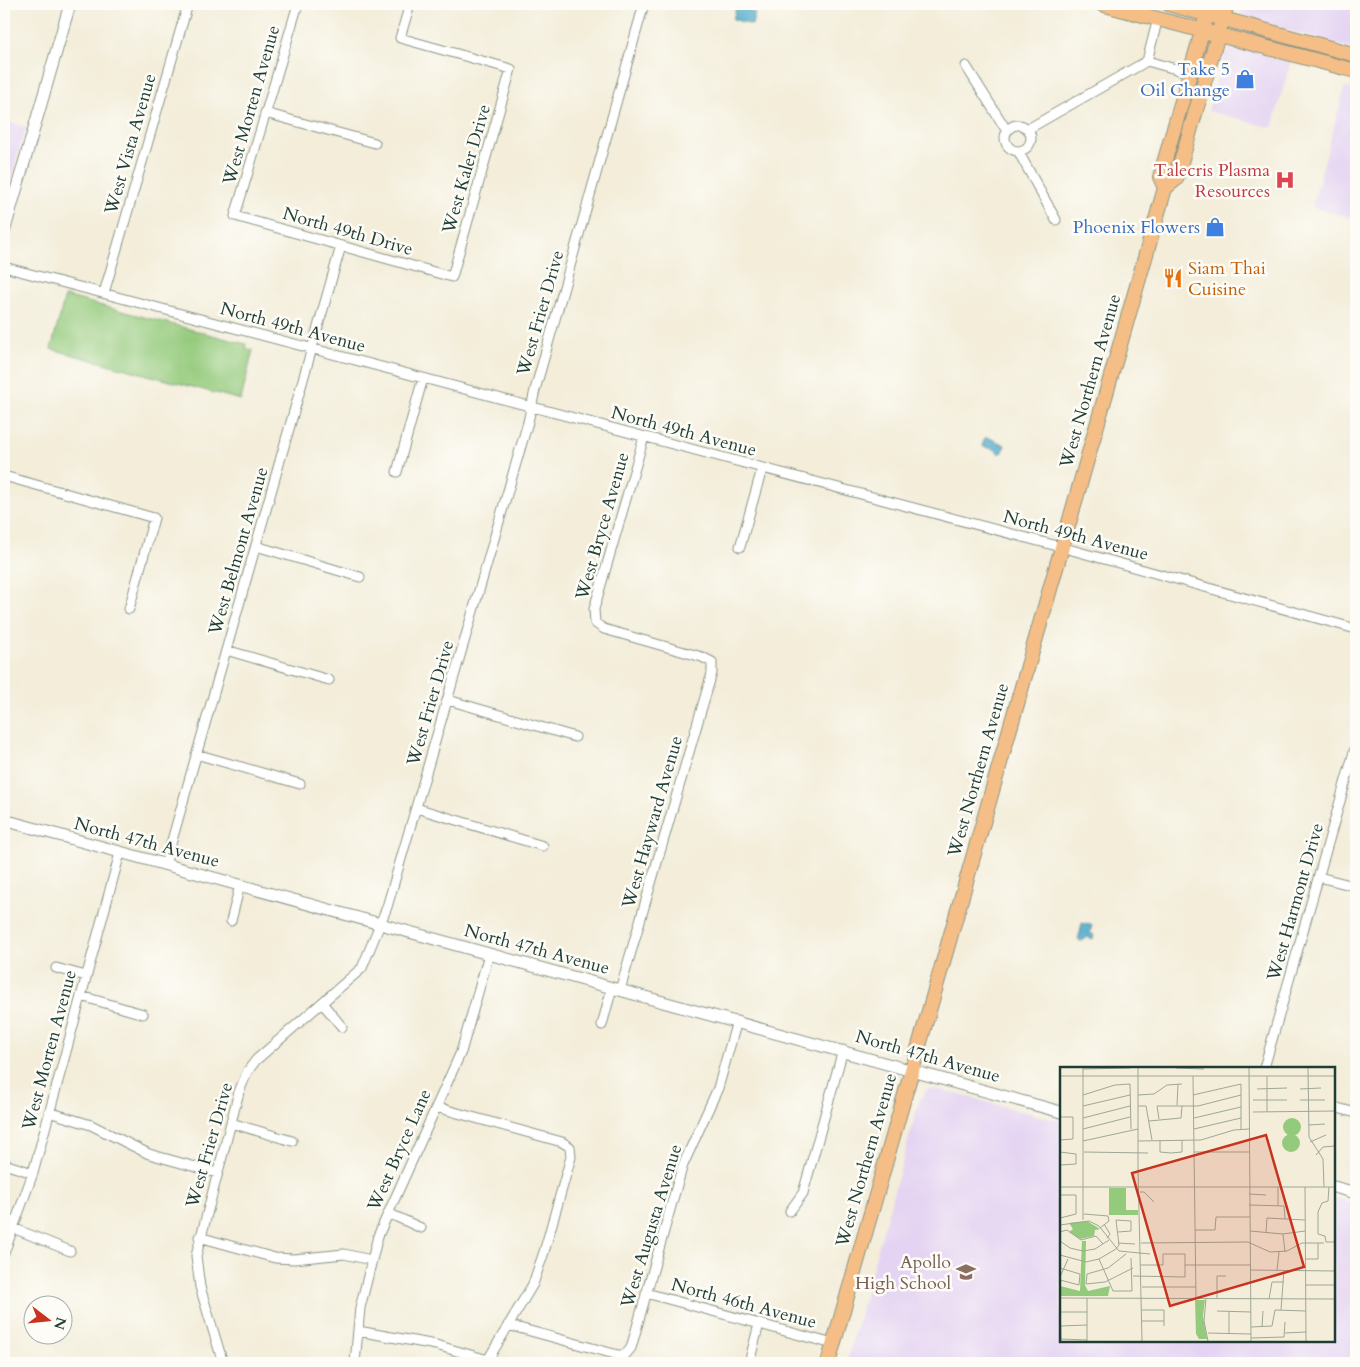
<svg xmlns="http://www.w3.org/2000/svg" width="1360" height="1367" font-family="Cardo,serif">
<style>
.built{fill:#e4d3f2}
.green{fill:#94ca7c;stroke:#5a8458}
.water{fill:#4ba9ca;stroke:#35737f}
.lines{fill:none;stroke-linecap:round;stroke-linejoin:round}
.minor-casing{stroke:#899586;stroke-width:11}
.tertiary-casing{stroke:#899586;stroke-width:13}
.primary-casing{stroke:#899586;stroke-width:16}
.minor{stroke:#fff;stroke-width:9}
.tertiary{stroke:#fff;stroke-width:11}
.primary{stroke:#f5be86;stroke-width:14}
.labels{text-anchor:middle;stroke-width:5;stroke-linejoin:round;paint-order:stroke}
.shop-label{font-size:18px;fill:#366cbe;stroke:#fdfcf7;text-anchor:end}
.street-label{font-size:18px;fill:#1f3d34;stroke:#fdfcf7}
.health-label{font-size:18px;fill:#be3a42;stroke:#fdfcf7;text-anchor:end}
.food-label{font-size:18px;fill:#c56008;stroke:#fdfcf7;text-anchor:start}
.education-label{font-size:18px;fill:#785e54;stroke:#fdfcf7;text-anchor:end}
.inset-road{fill:none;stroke:#9ea797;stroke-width:1}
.view{fill:#c8321e;fill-opacity:0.15;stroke:#c8321e;stroke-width:2.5}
.inset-edge{fill:none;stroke:#1f3d34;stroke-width:2.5}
</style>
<rect width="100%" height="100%" fill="#fdfcf7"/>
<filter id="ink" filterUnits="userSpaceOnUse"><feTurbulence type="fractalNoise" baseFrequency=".02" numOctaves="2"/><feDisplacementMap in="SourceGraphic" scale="10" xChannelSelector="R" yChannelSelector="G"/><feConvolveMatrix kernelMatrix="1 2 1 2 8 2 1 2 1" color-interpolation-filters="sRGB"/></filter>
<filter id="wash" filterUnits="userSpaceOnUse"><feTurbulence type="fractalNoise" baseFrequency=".0096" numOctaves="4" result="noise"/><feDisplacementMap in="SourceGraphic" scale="20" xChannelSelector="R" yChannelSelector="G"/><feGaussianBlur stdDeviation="1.12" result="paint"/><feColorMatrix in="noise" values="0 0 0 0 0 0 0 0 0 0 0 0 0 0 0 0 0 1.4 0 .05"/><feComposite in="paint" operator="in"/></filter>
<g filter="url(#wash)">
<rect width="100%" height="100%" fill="#f3edd9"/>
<path class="built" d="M1236,4H1356V50L1249,19L1242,15Z
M1239,46L1291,61L1272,128L1208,111L1224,55L1229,49Z
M1345,86L1356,90V219L1312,207Z
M4,121L26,127L4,201Z
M927,1089H936L1061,1121V1341H1334V1198L1356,1204V1363H846L920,1099Z"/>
<path class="green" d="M65,296L246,344V348L253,350L241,400L51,349Z"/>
<path class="water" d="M737,4H750L748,11L755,13L752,25L733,19Z
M987,437L1005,445L1003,452L999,454L996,450L982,446L984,439Z
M1082,923L1092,925L1090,933L1094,935L1093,939L1088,937L1082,941L1078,940Z"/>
</g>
<g filter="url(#ink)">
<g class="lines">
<defs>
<path id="minor" d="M298,4L235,216L452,277L511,69L400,38L410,4
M1147,61L1190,73
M966,66L1007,131
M265,113L375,143
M1005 138a13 13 0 1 1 26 0a13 13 0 1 1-26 0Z
M1028,129L1147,61L1158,18
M1018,151L1056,220
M4,267L1061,547L1356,629
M104,293L188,4
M397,472L423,378
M4,476L154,518L129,609
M256,546L360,577
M740,547L762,469
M226,650L329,680
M448,700L575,737
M196,754L300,784
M416,808L543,846
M165,865L341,246
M1319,877L1354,886
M231,921L240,885
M56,968L86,976
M620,990L712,673V662L702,657L604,629L595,623L594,609L644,437
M81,996L143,1014
M323,1004L342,1027
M602,1025L612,988
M1264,1068L1356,745
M436,1107L562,1142L570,1147L571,1157L544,1252L533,1284L486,1363
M1334,1107L1356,1113
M49,1112L91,1125L149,1154L217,1173
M231,1123L292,1141
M4,1164L33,1173
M790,1211L803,1193L843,1050
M388,1213L421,1228
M13,1228L70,1251
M199,1237L275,1258L294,1259L344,1254L371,1260
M4,1253L33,1173L120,853
M646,1293L833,1344
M508,1325L618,1355H625L631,1348L677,1185L683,1165L718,1088L737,1021
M358,1331L436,1345L488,1360
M223,1363L200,1287L196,1256L239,1092L247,1072L256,1060L362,968L387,907L528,422L535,390L644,4
M355,1363L360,1308L378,1236L461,1052L489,954
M749,1363L759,1324"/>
<path id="tertiary" d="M4,232L70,4
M4,820L1061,1112
M1334,1187L1356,1193"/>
<path id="primary" d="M1101,4L1356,71
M1168,4L1356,55
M1165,188L1160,177L1210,4
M828,1363L1165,188L1176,179L1227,4"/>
</defs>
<use href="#minor" class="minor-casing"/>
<use href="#tertiary" class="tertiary-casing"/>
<use href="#primary" class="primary-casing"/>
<use href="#minor" class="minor"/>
<use href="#tertiary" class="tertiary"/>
<use href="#primary" class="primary"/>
</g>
</g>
<defs>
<symbol id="shop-bare" viewBox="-9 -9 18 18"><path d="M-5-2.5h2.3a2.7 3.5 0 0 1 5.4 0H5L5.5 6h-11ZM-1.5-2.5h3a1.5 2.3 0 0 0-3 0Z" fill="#3f7fe0" stroke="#fdfcf7" stroke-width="2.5" paint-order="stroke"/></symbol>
<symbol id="hospital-bare" viewBox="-9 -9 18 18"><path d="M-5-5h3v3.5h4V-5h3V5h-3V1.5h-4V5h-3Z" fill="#e0444e" stroke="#fdfcf7" stroke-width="2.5" paint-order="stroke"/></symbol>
<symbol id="restaurant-bare" viewBox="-9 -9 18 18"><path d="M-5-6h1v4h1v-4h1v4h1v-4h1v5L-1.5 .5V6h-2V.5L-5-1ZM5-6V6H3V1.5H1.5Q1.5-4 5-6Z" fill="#e8710a" stroke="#fdfcf7" stroke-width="2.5" paint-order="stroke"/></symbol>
<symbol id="school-bare" viewBox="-9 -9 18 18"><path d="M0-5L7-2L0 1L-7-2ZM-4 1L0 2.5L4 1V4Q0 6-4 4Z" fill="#8d6e63" stroke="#fdfcf7" stroke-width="2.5" paint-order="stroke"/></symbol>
</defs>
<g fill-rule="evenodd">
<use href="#shop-bare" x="1231" y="65" width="28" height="28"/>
<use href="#hospital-bare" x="1271" y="166" width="28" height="28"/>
<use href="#shop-bare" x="1201" y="213" width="28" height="28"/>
<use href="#restaurant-bare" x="1159" y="264" width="28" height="28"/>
<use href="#school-bare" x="952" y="1258" width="28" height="28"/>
</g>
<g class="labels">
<g class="shop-label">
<text x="1230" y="75">Take 5<tspan x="1230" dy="21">Oil Change</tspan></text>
<text x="1200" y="233">Phoenix Flowers</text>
</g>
<g class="street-label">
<text transform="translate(251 105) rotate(-74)" y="6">West Morten Avenue</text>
<text transform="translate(130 144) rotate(-74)" y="6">West Vista Avenue</text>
<text transform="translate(466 169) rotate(-74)" y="6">West Kaler Drive</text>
<text transform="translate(348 231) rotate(16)" y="6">North 49th Drive</text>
<text transform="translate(540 313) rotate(-74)" y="6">West Frier Drive</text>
<text transform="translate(293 327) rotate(15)" y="6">North 49th Avenue</text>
<text transform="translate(1090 381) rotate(-74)" y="6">West Northern Avenue</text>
<text transform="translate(684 431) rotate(15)" y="6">North 49th Avenue</text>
<text transform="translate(602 526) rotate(-74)" y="6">West Bryce Avenue</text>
<text transform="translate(1076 535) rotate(15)" y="6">North 49th Avenue</text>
<text transform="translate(238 551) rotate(-74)" y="6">West Belmont Avenue</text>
<text transform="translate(430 703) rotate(-74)" y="6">West Frier Drive</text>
<text transform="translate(978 770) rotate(-74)" y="6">West Northern Avenue</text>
<text transform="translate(652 822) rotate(-74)" y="6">West Hayward Avenue</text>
<text transform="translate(147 842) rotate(15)" y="6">North 47th Avenue</text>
<text transform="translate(1295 902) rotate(-74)" y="6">West Harmont Drive</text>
<text transform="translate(537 949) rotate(15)" y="6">North 47th Avenue</text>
<text transform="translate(49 1050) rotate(-75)" y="6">West Morten Avenue</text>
<text transform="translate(928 1056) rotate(16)" y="6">North 47th Avenue</text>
<text transform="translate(209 1145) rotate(-74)" y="6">West Frier Drive</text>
<text transform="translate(399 1150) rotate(-66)" y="6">West Bryce Lane</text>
<text transform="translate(866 1160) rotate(-74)" y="6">West Northern Avenue</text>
<text transform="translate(651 1226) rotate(-73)" y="6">West Augusta Avenue</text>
<text transform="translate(744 1303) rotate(15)" y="6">North 46th Avenue</text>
</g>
<g class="health-label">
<text x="1270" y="176">Talecris Plasma<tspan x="1270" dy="21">Resources</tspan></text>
</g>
<g class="food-label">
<text x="1188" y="274">Siam Thai<tspan x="1188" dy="21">Cuisine</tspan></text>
</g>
<g class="education-label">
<text x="951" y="1268">Apollo<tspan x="951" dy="21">High School</tspan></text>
</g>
</g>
<g transform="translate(1060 1067)">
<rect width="275" height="275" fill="#f3edd9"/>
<path d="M223 60a9 9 0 1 1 18 0a9 9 0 1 1-18 0ZM222 76a9 9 0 1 1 18 0a9 9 0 1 1-18 0ZM49,121H66V143H78V148H49ZM27,154L40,162L35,163L34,169L20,172L9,165L13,162L9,156ZM22,174H26L25,218L28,224L50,219L48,229H0V219L20,224ZM135,233H145L143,249L147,272H139L136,267Z" fill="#94ca7c"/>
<path class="inset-road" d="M23,1V153M78,1V101M116,1L144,2M189,1L191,274M248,1L249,70L263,92L264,120M23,2L70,1M0,9H275M133,9L136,232M207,9V45M197,22L227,21M240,22L261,21M23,28L55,18L70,17L71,62M78,28L94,27L107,18L122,17M133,28L181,17V62M193,33H227M240,33H265M117,38L118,17M23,39L70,28M78,39H86L92,73M193,45L275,44M0,50H13V72L0,73M23,51L70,39M134,51L181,40M99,52L97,39H138L181,28M89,54L121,51L122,39M249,58L265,57M23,62L70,50M134,62L181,51M100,73V85L111,86L122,85V73M23,74L78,62M78,74L141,73L174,63L189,62M250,75L266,68M0,85L16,87V97L0,98M24,85L88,86M134,85H189M256,88L263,80L275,79M78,101L82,274M0,120H275M218,120V139M245,120L246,274M269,120L268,134L262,136L258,145V167L265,169L266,175H275M80,125H84L94,135M189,127L206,128M0,128H16V147L0,151M189,138L224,139L225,152M24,147L48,149L49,154L40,161M44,157L50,167L47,171M0,158L29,154L39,159L59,184L90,187M135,163H155L156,150H190M190,164L223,167L245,164M0,165L7,163L21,173L36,169L43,177M206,165L207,151L245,153M223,167L225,185M0,174L10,181L23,184L35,182L49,173M58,176L75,177M81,176L188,175L210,185L227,184L242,176H264M56,182L59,178L56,153L71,154V164L58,165M66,187L48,201L27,207L26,217L45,215L73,201M0,188L26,195L39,192L56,182M39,192L53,224H72L71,191M246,192H258V176M125,198H190M0,201L20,207L19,218L0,213M190,203L275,204M217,203L219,185M73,209L125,210V187H103V198H81M0,210L8,192M246,218H275M82,220H136M0,231L275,232M0,231L1,274M27,231V274M146,232L144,254L148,274M157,232V209H166M209,232L212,215H224M82,243H104V259M221,243L224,203M157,244L191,245M169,244V267M0,245H27M82,254H104M0,259L27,258M191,260L212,259L215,243L246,244M202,260L203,244M148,266L191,267M225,266L246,265M191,271L224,270L225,255M0,272L27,273"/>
<path class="view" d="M206,68L244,200L110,239L72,106Z"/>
<rect width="275" height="275" class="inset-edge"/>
</g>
<rect width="1360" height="1367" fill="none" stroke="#fdfcf7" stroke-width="20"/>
<g transform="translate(48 1320) rotate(106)"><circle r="24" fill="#fdfcf7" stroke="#a4b0a9"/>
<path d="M0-4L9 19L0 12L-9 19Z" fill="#c8321e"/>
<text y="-8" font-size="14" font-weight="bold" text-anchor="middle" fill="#1f3d34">N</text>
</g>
</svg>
